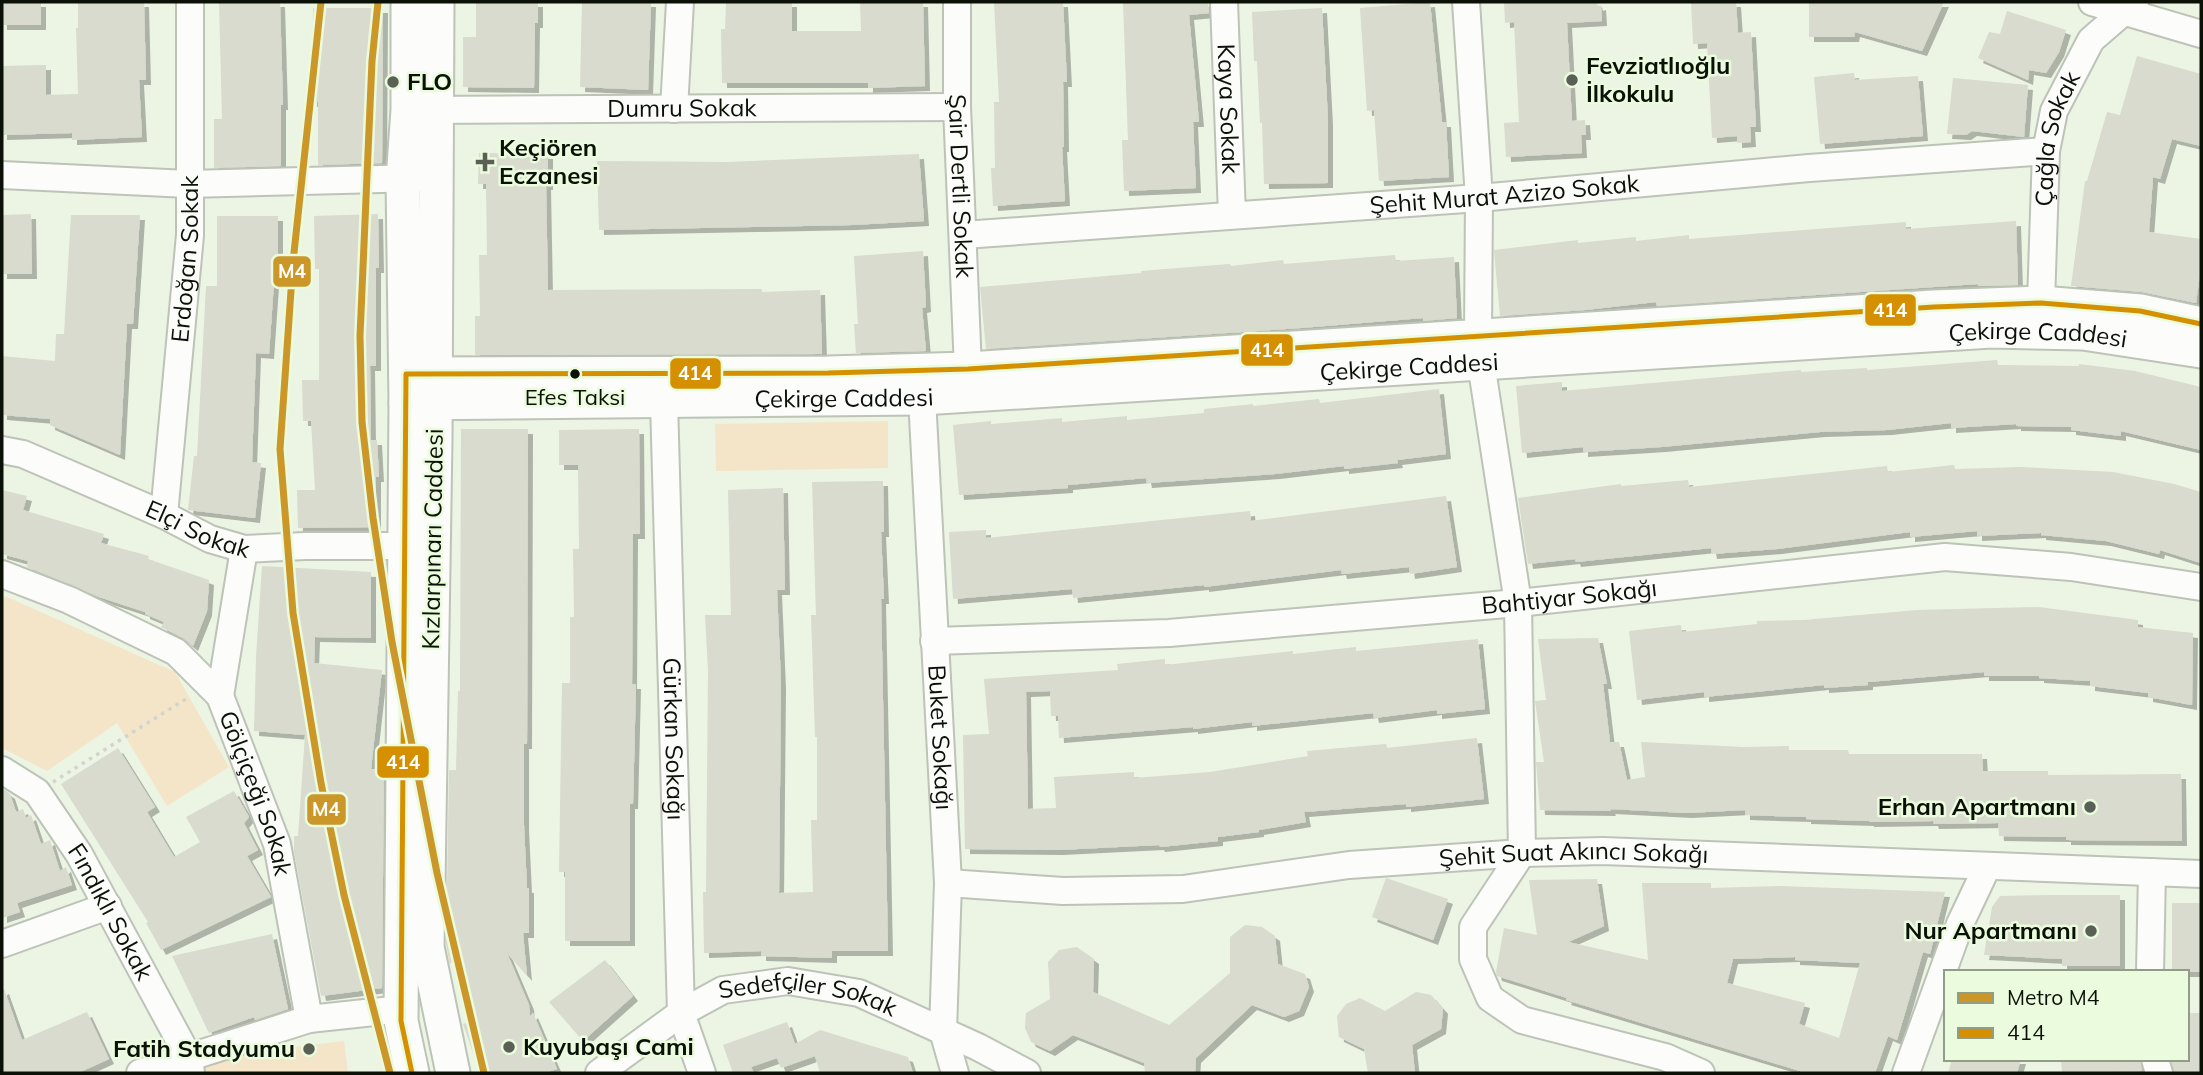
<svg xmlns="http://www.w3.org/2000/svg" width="2203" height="1075" font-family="Mulish,sans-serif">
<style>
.green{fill:#f4e5c8}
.building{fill:#d8dbce;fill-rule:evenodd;filter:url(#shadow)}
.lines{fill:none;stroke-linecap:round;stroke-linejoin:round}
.minor-casing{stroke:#bdc3b7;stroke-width:30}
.major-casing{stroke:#bdc3b7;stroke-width:37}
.path{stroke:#d2d4d0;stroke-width:3.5;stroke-dasharray:3.5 5;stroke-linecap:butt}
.minor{stroke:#fcfdfb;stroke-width:26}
.major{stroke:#fcfdfb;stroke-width:33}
.bus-1-casing{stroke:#ebfbdd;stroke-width:10}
.bus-1{stroke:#d49001;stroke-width:5}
.metro-1-casing{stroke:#ebfbdd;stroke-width:12}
.metro-1{stroke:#cb9728;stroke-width:7}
.poi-dot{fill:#5a6055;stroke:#ebfbdd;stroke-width:2.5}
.bus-dot{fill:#0c1108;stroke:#ebfbdd;stroke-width:2.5}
.labels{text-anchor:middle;stroke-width:5;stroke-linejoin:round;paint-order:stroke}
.bus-label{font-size:22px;fill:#0c1108;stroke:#ebfbdd}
.poi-label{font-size:24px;font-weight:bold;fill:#0c1108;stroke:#ebfbdd;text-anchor:start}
.street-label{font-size:24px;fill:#0c1108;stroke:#ebfbdd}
.line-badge{stroke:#ebfbdd;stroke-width:2.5}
.badge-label{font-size:19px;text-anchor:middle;font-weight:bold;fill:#fff}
</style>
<defs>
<filter id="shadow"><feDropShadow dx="5" dy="5" stdDeviation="0" flood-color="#0004"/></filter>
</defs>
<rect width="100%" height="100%" fill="#ecf4e4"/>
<path class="green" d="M888,421V468L716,471L715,424Z
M5,596L175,672L229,767L167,806L117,723L47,771L2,748V603Z
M344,1041L348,1073H203L201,1058Z"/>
<path class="building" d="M2,2H41V25H2Z
M78,2H144L146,80H139L142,137L72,140V133L2,135V66L46,65V95L78,94L76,28H78Z
M219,2H280L283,105H281V166L214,168V119H222Z
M476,2H538V23H535L534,88L463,87V37H476Z
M582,2H651L648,90L580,87Z
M726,2H792V31H861L860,2H923L925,86L868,88V83H722L721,29H725Z
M994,2H1063L1067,82H1063L1064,147H1062L1065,201L993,206L991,168H995L994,102H999Z
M1123,2H1208L1209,13L1189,15L1199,122H1193L1196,188L1124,191L1122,140H1128Z
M1430,2L1442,122H1446L1449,177L1379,181L1374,110L1367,111L1360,8Z
M1504,2H1597L1598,6L1601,5L1602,21L1567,23L1572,121L1585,120L1586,135H1581L1582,153L1506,157L1504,123L1519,122L1514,22L1505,23Z
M1691,2H1736L1738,33L1751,32L1756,127H1750L1751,142L1737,143V136L1712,138L1707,43L1693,44Z
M1809,2H1944L1922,51L1855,32L1854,37H1809Z
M313,8H383L382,163L318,165V102H312Z
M1322,8L1328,120V183L1264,184L1262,123H1260L1257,61H1254L1252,12Z
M2007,11L2066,30L2059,52L2046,73L2029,70L2028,80L1978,58L1989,32L2000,34Z
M2137,56L2201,74V146L2172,139L2160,179L2153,177L2149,232L2201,239V267L2196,303L2142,292L2071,286L2085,181H2087L2107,112L2120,115Z
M1854,73L1855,80L1918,76L1923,136L1820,144L1814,77Z
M1953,78L2028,85L2024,137L1972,131L1966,135L1947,134Z
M479,153L548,154V185H546L548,290L762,289V292L820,290L822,354L475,355V316H480L479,255H487L486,184H478Z
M919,154L924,221L852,225L599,230L597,161L728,162Z
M31,214L32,274H2V215Z
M378,214L379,268H376V366H370L371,440H377L379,477H376V527L298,528L297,490H315L311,421H303L302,380H319V269H315L314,216Z
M71,215H140L133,324H127L120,455L50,425V419L2,415V356L55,361L56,334H64Z
M217,216H278V268H275L269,354L256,353L252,462L261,463L255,518L188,510L194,456H197L206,286H217Z
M2016,221L2018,285L1978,286V284L1657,306L1656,302L1585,310L1500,316L1494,250L1578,240V243L1636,237V241L1689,235V239L1906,222V229Z
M923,251L926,307L922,308L926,351L856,353L854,324H858L854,256Z
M1395,255L1396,261L1454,257L1457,318L1423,321V318L1301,328L986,349L980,287L1141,273V271L1178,268L1230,264L1231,266L1283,260L1284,264Z
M1997,360L1998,365L2079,366V364L2135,371L2201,387V450L2121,431V436L2071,430V427L2016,426V424L1951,428V423L1887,430L1820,432L1661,447L1583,452V447L1522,453L1516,386L1562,382V391L1801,370V372L1867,368V370Z
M1439,389L1446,454L1397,460L1398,463L1344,469V466L1275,474L1147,483L1146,478L1068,485V488L959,495L953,425L991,421V424L1062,418V422L1127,416V420L1204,413V409L1253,404V406L1319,399L1320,403Z
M461,429H528L527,744H524V825L527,888H529V933H523L527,976L507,953L529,1005L530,1016L533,1013L557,1069L545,1073H480L463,1024L470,1022L460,955L450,964L446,945L449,770H456L458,691H460Z
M639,429L640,534H633L632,684H636L633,804H630V941H565V872H559L562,683H570V617H574L573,549H579L578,465H559V430Z
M1954,465L1955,469L2022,467L2113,472L2174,484L2201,492V563L2160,550L2159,554L2106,541L2041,535V533L1977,536V531L1910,537V532L1777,549L1712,554L1711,548L1576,562L1575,559L1528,564L1518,498L1621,484V486L1688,480L1689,487L1887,466L1888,472Z
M883,481L884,532H881L884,599H881L888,951H832V958L761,956V951L704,953L703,892H706L708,670L705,615H731L728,490L783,488L785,590H777L781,683L779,893L813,892L811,820H817V737H815L811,615H816L812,482Z
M2,490L27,496L23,510L104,534L101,543L149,556L148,559L209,580L207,611L193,646L183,638L161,627L164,622L145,614V612L99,597L27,567L28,561L2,554Z
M1446,496L1457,567L1410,574L1409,567L1342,574L1341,570L1204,587V585L1073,598L1072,589L953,599L949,532L986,530V538L1250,511L1251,521Z
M262,566L371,572V638L315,637L314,663L382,670L371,769H384L382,988L321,996L294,852V836H298L305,735L254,731L256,657Z
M2039,607L2138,620V627L2193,633L2192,705L2148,697V693L2090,686V681L2039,678V676H1984V672L1868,682V685L1824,688V685L1704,697V692L1637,700L1629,631L1681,625L1682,632L1757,624V621L1804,620L1917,610Z
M1598,638L1607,684H1603L1610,742H1619L1627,780L1645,777L1641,742L1743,747L1789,746V750H1848L1849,754H1982L1983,771H2048V775L2181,774L2182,841L2066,840V837L1999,836L1998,823L1934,824L1933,821L1869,822V821L1806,819V817L1745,815V810L1687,813L1610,809L1611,811L1540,810L1536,762H1544L1535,701L1546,700L1538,639Z
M1478,639L1485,709L1437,714V710L1374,718L1373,713L1252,726V722L1193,729V727L1059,738L1058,716H1051L1050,691L1026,692L1028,809L1056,808L1054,777L1134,772V778L1210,772L1308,756L1307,751L1386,744L1387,748L1477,738L1484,799L1406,807V804L1304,812L1306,822L1259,830V832L1218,837V841L1160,847L1159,845L1058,850L965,849L963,735L989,734L984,679L1118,670L1117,664L1165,659V665L1293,651V654L1356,647V651Z
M118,748L155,807L147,812L174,857L200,842L186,817L234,791L249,817L244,823L258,850L247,856L271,897L161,950L146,923L148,922L61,784Z
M2,788L10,794L16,812L23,809L26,818L31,815L41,844L50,840L60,871L66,867L72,885L17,903L20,912L2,918Z
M1386,878L1448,899L1433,940L1372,917Z
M1597,879L1604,926L1568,942L1648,960L1642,883H1711V888L1780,886L1945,892L1930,954L1923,952L1897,1040L1888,1036L1875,1073H1800V1071L1566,1000L1567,998L1497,976L1496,972L1504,928L1537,935L1529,880ZM1795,957V960L1860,963L1839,1038L1799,1024L1805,1003L1727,983L1733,959Z
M2046,895H2120V966H2062V959L1984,955L1992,907L2000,896Z
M2172,903H2201V972H2172Z
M1245,925L1262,927L1275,936L1278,964L1305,974L1309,987L1299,1011L1284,1017L1252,1005L1196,1058L1195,1073H1145L1144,1063L1073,1035L1050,1051L1031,1042L1025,1028L1026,1013L1050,999L1048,962L1059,950L1077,947L1094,959L1093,992L1169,1025L1230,973V937Z
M272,934L288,1009L255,1020L254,1017L209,1033L172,956Z
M605,960L633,996L583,1041L549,1002Z
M4,989L22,1040L87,1012L109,1059L78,1073H2V990Z
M1416,992L1431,995L1443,1009L1441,1029L1412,1045L1415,1073H1368L1364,1049L1339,1037L1337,1016L1346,1004L1360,998L1385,1011Z
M2187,1013H2201V1073H2174L2171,1059H2187Z
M787,1022L795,1044L820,1030L908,1057L913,1073H820L815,1056L781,1068L777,1058L751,1067L754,1073H733L723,1045Z
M1952,1059H2021L2017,1073H1948Z
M2061,1059H2140L2142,1071L2062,1073Z"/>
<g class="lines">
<defs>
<g id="minor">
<path id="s1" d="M957,2V107L968,369"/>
<path id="s2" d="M1224,2L1232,215"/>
<path d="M1466,2L1479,198L1478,336"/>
<path d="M2092,2L2201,34"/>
<path d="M674,109L680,2"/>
<path id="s3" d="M420,110L957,107"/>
<path d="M2,175L188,184L421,178"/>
<path id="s4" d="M964,235L1479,198L1809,168L2046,151"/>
<path id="s5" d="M2041,303L2046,151L2054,111L2091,40L2135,2"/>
<path d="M1481,363L1518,603L1522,853L1473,927V959L1490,998L1522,1020L1665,1057L1701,1073"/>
<path id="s6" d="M922,398L948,883L943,1031L955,1073"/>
<path id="s7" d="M664,401L681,1013L702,1073"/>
<path id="s8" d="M2,450L23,454L164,515L210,539L244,549L305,546H404"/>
<path id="s9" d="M164,515L190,235V2"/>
<path id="s10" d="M2,574L69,600L176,652L220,696L277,844L309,1019"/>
<path id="s11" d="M934,641L1169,633L1518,603L1945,557L2071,567L2201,587"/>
<path d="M220,696L244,549"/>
<path id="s12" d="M2,770L37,792L79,854L189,1058L191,1073"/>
<path id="s13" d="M948,883L1063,891L1183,889L1349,865L1522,853L1603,851L2201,874"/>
<path d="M2,944L108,906"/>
<path d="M2150,972L2152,872"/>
<path d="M2155,1059L2159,1073"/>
<path d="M140,1073L309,1019L402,1009"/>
<path id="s14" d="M599,1073L681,1013L723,990L788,981L859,993L978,1047L1027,1073"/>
<path d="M1906,1073L1960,924L1987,867"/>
</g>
<g id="major">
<path d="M408,2V110L403,180L406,403L401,1021L412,1073"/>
<path d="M437,2L435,439L427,947L453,1073"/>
<path d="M406,374L828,373L968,369L1934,307L2041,303L2140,311L2201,324"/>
<path id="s15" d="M406,403L922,398L1991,331L2083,333L2201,351"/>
</g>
</defs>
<use href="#minor" class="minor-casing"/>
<use href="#major" class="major-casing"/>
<path class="path" d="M53,782L189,697"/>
<use href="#minor" class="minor"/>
<use href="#major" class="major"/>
<defs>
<path id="bus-1" d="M412,1073L401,1021L406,374L828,373L968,369L1934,307L2041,303L2140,311L2201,324"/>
</defs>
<use href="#bus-1" class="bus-1-casing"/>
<use href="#bus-1" class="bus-1"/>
<defs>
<path id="metro-1" d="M321,2L293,262L280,449L293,613L321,783L344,895L390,1073
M378,2L372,61L360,336L362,422L373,518L392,642L437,873L484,1073"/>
</defs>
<use href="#metro-1" class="metro-1-casing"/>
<use href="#metro-1" class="metro-1"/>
</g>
<g class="poi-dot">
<circle cx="1572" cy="80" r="7"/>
<circle cx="393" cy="82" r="7"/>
<path d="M481.5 151.5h7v7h7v7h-7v7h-7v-7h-7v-7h7z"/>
<circle cx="2090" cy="807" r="7"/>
<circle cx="2091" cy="931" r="7"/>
<circle cx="509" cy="1047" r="7"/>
<circle cx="309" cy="1049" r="7"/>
</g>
<circle class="bus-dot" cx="575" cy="374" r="6"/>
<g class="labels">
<g class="bus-label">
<text x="575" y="405">Efes Taksi</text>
</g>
<g class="poi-label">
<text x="1586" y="74">Fevziatlıoğlu<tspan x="1586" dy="28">İlkokulu</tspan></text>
<text x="407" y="90">FLO</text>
<text x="499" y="156">Keçiören<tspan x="499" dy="28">Eczanesi</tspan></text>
<text x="2076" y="815" text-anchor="end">Erhan Apartmanı</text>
<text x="2077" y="939" text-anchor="end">Nur Apartmanı</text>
<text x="523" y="1055">Kuyubaşı Cami</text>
<text x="295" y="1057" text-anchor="end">Fatih Stadyumu</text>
</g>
<g class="street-label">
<text dy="8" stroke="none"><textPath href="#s2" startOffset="107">Kaya Sokak</textPath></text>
<text dy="8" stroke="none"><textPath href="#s3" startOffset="262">Dumru Sokak</textPath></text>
<text dy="8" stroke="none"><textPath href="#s5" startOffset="166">Çağla Sokak</textPath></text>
<text dy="8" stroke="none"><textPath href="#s1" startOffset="184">Şair Dertli Sokak</textPath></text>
<text dy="8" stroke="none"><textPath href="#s4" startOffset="542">Şehit Murat Azizo Sokak</textPath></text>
<text dy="8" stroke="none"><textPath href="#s9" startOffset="257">Erdoğan Sokak</textPath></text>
<text dy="8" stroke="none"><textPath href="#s15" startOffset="1634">Çekirge Caddesi</textPath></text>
<text dy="8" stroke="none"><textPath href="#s15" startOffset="1004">Çekirge Caddesi</textPath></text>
<text dy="8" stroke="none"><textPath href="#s15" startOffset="438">Çekirge Caddesi</textPath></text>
<text dy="8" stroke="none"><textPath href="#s8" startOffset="212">Elçi Sokak</textPath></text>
<text transform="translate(433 539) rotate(-89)" y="8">Kızlarpınarı Caddesi</text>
<text dy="8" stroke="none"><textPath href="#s11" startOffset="637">Bahtiyar Sokağı</textPath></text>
<text dy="8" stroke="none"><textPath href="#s6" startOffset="340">Buket Sokağı</textPath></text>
<text dy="8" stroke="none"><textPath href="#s7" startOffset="338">Gürkan Sokağı</textPath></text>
<text dy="8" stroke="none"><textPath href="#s10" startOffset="357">Gölçiçeği Sokak</textPath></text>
<text dy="8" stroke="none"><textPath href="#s13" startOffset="628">Şehit Suat Akıncı Sokağı</textPath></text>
<text dy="8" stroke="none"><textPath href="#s12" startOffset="182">Fındıklı Sokak</textPath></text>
<text dy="8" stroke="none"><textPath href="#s14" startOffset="236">Sedefçiler Sokak</textPath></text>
</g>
</g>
<g class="line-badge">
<rect x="272" y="255" width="40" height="33" rx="7" fill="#cb9728"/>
<rect x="1864" y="293" width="53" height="34" rx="7" fill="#d49001"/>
<rect x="1240" y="333" width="54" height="34" rx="7" fill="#d49001"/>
<rect x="669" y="357" width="53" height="33" rx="7" fill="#d49001"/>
<rect x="376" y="745" width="54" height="34" rx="7" fill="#d49001"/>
<rect x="306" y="793" width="41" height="33" rx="7" fill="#cb9728"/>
</g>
<g class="badge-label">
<text x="292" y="278">M4</text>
<text x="1890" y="317">414</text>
<text x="1267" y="357">414</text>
<text x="695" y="380">414</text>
<text x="403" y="769">414</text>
<text x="326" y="816">M4</text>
</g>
<rect width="2203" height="1075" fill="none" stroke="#0c1108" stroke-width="7"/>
<rect x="1944" y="970" width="245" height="91" fill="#ebfbdd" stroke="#929d88" stroke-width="2"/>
<rect x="1958" y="993" width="35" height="10" fill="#cb9728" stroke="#929d88" stroke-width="2"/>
<text x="2007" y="1005" font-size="21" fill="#0c1108">Metro M4</text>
<rect x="1958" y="1028" width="35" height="10" fill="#d49001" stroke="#929d88" stroke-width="2"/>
<text x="2007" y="1040" font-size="21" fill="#0c1108">414</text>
</svg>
